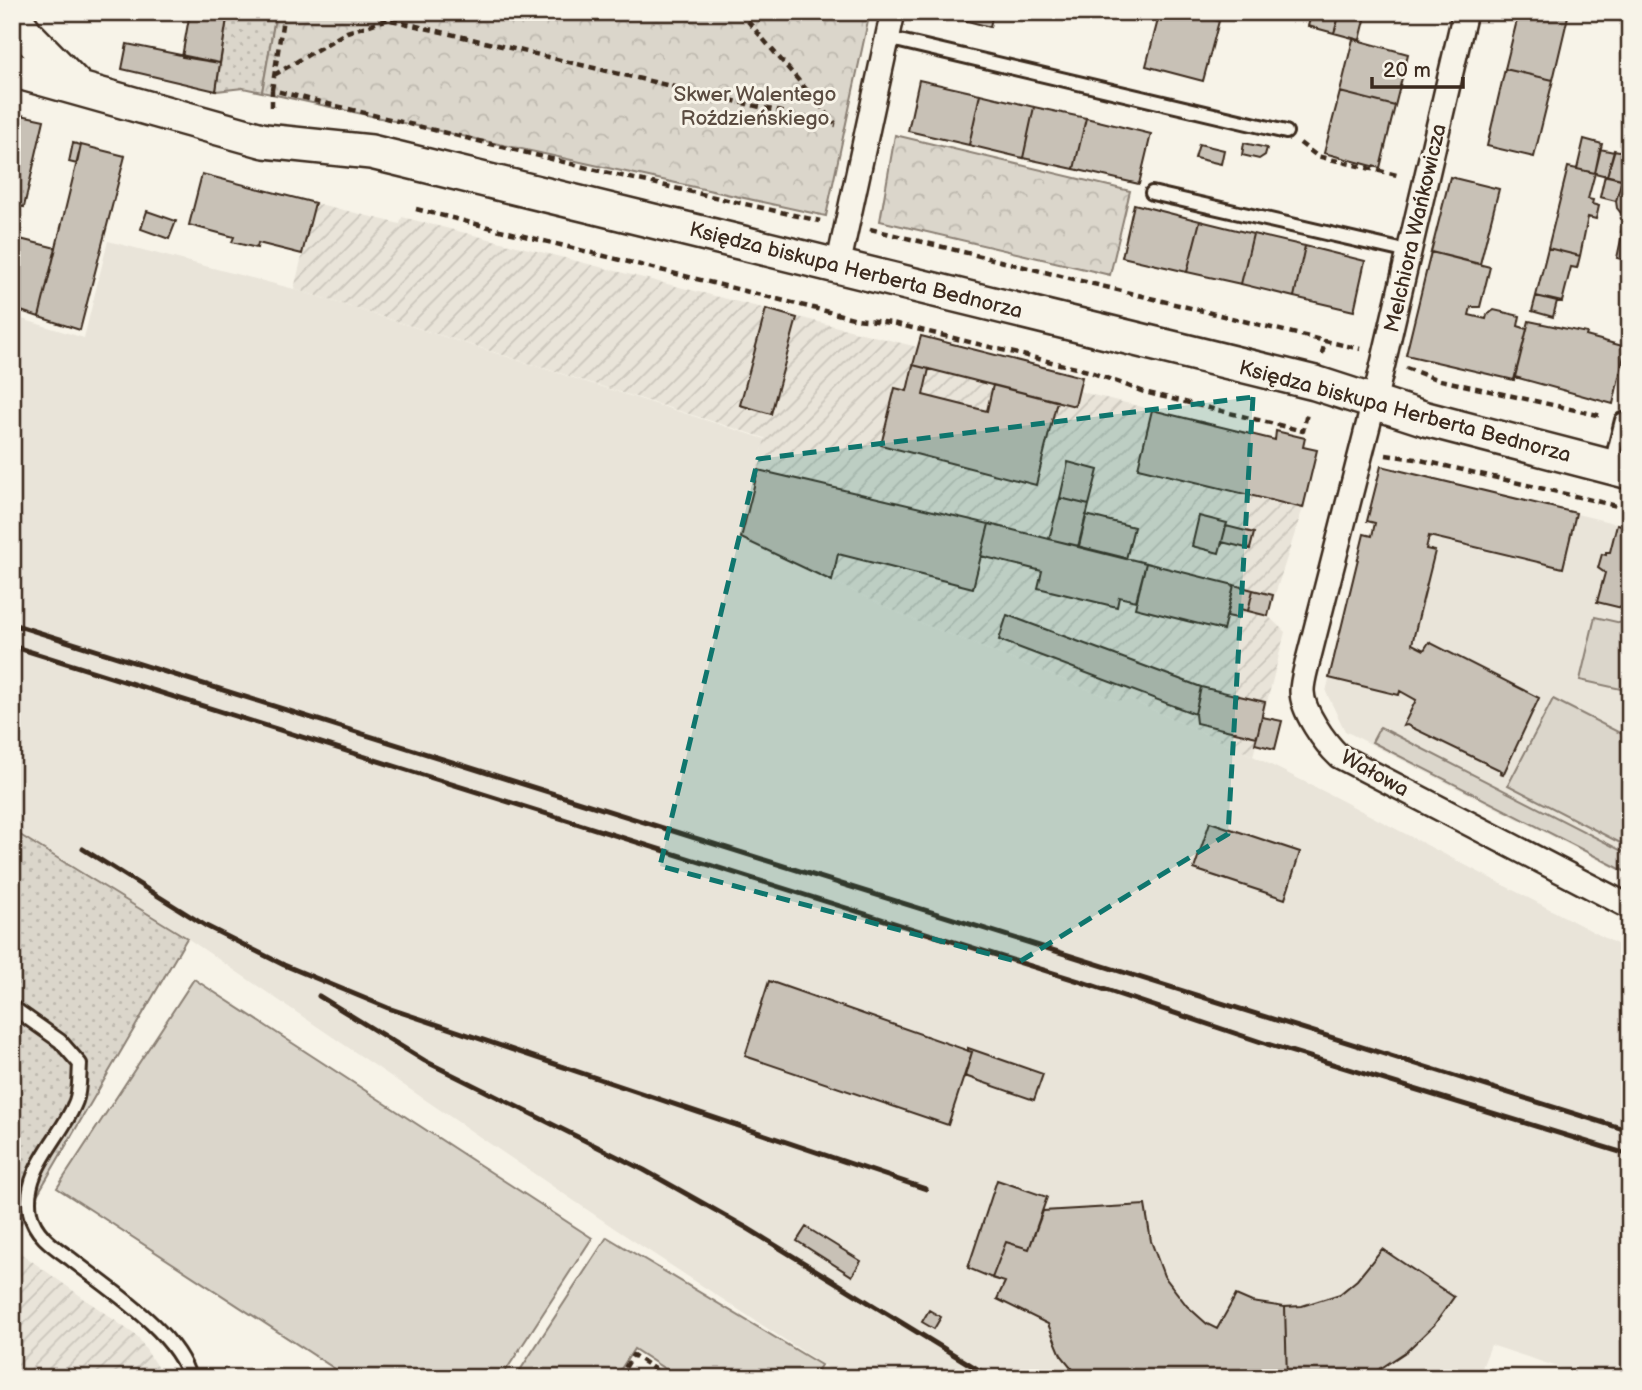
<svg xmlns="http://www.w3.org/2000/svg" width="1642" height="1390" font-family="'Balsamiq Sans',sans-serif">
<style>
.built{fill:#e9e4d9}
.industrial{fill:url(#industrial-furrows);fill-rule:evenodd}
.grass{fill:url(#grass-dots);stroke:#8b8074;stroke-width:2}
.park{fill:url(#park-crowns);stroke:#8b8074;stroke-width:2}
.pitch{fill:#dbd6cb;stroke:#8b8074;stroke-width:2}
.building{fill:#c8c1b6;stroke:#3b2a1e;stroke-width:2}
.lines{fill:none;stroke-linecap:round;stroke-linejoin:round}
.lane-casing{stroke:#3b2a1e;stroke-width:18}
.street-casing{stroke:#3b2a1e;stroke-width:28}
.secondary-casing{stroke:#3b2a1e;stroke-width:38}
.path{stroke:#3b2a1e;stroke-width:4.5;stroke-dasharray:7 5;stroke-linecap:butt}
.lane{stroke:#f7f3e8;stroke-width:12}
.street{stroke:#f7f3e8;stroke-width:23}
.secondary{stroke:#f7f3e8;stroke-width:33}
.rail{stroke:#3b2a1e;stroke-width:5}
.marked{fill:#0f766e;fill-opacity:0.2;stroke:#0f766e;stroke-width:5;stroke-dasharray:14 9;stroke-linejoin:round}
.labels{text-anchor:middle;stroke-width:6;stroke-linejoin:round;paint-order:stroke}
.park-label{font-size:21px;fill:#5b4c41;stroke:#f7f3e8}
.street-label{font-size:21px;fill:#3b2a1e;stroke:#f7f3e8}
</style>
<defs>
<pattern id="industrial-furrows" width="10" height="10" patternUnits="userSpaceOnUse" patternTransform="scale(1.75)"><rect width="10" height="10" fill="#e9e4d9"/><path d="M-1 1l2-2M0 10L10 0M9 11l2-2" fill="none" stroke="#c9c4ba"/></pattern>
<pattern id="grass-dots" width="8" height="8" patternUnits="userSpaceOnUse" patternTransform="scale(1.75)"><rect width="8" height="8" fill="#dbd6cb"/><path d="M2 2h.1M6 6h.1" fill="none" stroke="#bdb8ae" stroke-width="1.8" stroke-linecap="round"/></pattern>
<pattern id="park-crowns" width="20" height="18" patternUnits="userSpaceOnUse" patternTransform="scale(1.75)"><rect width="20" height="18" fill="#dbd6cb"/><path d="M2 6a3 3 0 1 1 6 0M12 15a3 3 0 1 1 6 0" fill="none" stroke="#bdb8ae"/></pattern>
</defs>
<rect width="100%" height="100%" fill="#f7f3e8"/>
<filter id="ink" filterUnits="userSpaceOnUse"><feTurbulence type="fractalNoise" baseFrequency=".0143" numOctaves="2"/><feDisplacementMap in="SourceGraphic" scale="14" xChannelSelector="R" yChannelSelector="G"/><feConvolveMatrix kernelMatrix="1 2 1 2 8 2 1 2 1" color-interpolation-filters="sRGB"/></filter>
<g filter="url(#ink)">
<path class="built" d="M108,241L294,289L765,439L742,538L916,621L1117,701L1129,699L1253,756L1329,794L1630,951V1378H1591L1491,1345L1478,1378H843L617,1230L187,938L12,830V316L84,338Z
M1381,466L1630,527V876L1345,731L1326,692L1364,534L1372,536L1375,524L1367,521Z"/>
<path class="industrial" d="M315,203L400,224L402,217L917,347L921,336L1082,377L1079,391L1093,395L1274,439L1276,431L1305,438L1303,447L1317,450L1303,508L1268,616L1285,632L1253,756L1129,699L1117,701L916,621L741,538L765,438L294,289ZM1134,527L1126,559L1079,547Z
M12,1247L138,1337L164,1378H12Z"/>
<path class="grass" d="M228,12H276L262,92L243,88L216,91Z
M12,830L187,938L12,1238Z"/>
<path class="park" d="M276,12H870L826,216L262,92Z
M895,135L1130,191L1110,275L880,221Z"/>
<path class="pitch" d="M1595,617L1630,625V691L1580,680Z
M1553,699L1630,738V848L1508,785Z
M1380,727L1630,855V874L1372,742Z
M194,979L592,1238L501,1378H349L57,1188Z
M607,1237L821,1365L813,1378H679L634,1349L615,1378H522L517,1375Z"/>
<path class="building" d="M190,12H228L220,63L182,57Z
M934,12H993L990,27Z
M1160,12H1186L1219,21L1203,81L1146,66Z
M1186,12H1221L1219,21Z
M1312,12L1340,14L1334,33L1308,26Z
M1340,12H1367L1360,40L1334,33Z
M1519,12H1569L1553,80L1505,69Z
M1353,39L1408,54L1395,106L1340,92Z
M127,44L220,63L216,91L122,69Z
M1505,69L1553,80L1534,157L1487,146Z
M919,80L980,94L969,145L908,131Z
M1340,92L1395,106L1380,168L1324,153Z
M980,94L1034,107L1023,158L969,145Z
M1034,107L1086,118L1074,169L1023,158Z
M12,113L44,120L24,207L12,205Z
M1086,118L1151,134L1139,184L1074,169Z
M1584,139L1602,144L1595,173L1577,169Z
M73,143L81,145L77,164L69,162Z
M1244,143L1267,148L1265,155L1259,159L1242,155Z
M1199,144L1224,150L1221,164L1195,158Z
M81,145L125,156L80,330L39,317Z
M1600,149L1614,152L1607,176L1595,173Z
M1614,150L1630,153V181L1607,176Z
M1568,167L1595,173L1588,199L1593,200L1592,204L1599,206L1596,219L1588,217L1580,256L1548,248Z
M202,174L315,203L302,254L258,243L257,248L232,242L234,237L189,225Z
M1605,175L1622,179L1616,201L1600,197Z
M1450,177L1499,189L1480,264L1431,252Z
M1622,179L1630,181V220L1625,218L1617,208L1616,201Z
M1134,204L1200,221L1187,272L1122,257Z
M147,211L176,221L169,239L141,229Z
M1625,218L1630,220V234L1621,232Z
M1200,221L1253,234L1241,284L1187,272Z
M1253,234L1305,246L1294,297L1241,284Z
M1622,235L1630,237V261L1617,258Z
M12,237L56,248L39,317L12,308Z
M1305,246L1365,261L1354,311L1294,297Z
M1548,248L1580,256L1577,268L1571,267L1562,302L1536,296Z
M1431,252L1490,267L1480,307H1471L1469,315L1486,319L1487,315L1494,310L1520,316L1518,326L1527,329L1514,380L1406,355Z
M1536,296L1557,301L1553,317L1532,311Z
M766,309L797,318L771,414L740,405Z
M1529,321L1587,333L1586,336L1626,347L1613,404L1515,377Z
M921,336L1082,377L1075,406L913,365Z
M913,365L929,369L923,395L987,411L993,385L1057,401L1036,485L881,445L895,388L907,391Z
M1152,410L1275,440L1276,431L1305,438L1303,447L1317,450L1303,508L1138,468Z
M1068,462L1098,470L1089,505L1060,498Z
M1381,466L1576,513L1563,568L1429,536L1426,549L1435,551L1412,644L1424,650L1429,642L1539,698L1503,775L1500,774L1502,771L1407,725L1403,726L1416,700L1400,691L1399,695L1329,678L1364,534L1372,536L1375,523L1367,521Z
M758,470L989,524L973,588L838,554L832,581L741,538Z
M1060,498L1089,505L1079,546L1049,539Z
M1086,515L1134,527L1126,559L1078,547Z
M1199,516L1227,523L1219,553L1192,546Z
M989,524L1146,563L1136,601L1119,597L1117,607L1038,588L1042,571L981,556Z
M1617,524L1630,527V610L1597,602L1605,573L1598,568L1602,554L1606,555V552H1610Z
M1226,526L1254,533L1250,549L1222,542Z
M1146,563L1234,585L1223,630L1135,608Z
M1234,585L1253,590L1248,611L1240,609L1237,618L1227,616Z
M1253,590L1273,595L1268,616L1248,611Z
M1007,615L1201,687L1195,714L999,640Z
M1201,687L1265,702L1257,737L1196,723L1195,714Z
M1262,717L1282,721L1275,749L1255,744Z
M1210,822L1300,852L1285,899L1194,869Z
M769,981L972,1052L948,1125L745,1056Z
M968,1048L1043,1074L1034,1100L965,1076L972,1052L968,1051Z
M997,1180L1047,1197L1029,1249L1006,1242L992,1278L968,1268Z
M1145,1205L1151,1241L1164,1276L1187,1306L1207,1324L1217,1329L1236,1295L1252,1302L1285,1307L1287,1378H1080L1061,1355L1048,1324L997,1299L1005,1282L992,1278L1006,1242L1029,1249L1043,1211Z
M806,1227L861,1261L852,1276L797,1241Z
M1382,1249L1454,1297L1434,1325L1407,1351L1371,1375L1372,1378H1287L1285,1307L1302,1306L1340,1294L1357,1280Z
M929,1310L941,1317L934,1329L922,1322Z
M1404,1373H1410L1418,1378H1390Z"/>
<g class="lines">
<defs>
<path id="lane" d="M887,38L1286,132
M1152,193L1409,252
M1611,464L1622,420
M12,1007L60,1041L80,1064C79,1076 80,1090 76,1101C62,1138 22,1169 30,1212C34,1234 54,1247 71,1259C106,1287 179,1333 189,1378"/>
<path id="street" d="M1465,12L1374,402L1306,668C1304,676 1302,684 1302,691C1302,711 1325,743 1339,756L1630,907
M838,266L893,12"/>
<path id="secondary" d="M12,14L27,35L76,85
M12,70L265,141L371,152L1315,383L1426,419L1630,472"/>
</defs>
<use href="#lane" class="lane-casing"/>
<use href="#street" class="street-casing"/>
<use href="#secondary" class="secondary-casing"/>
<path class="path" d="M740,12L835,123
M391,20L836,125
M274,75L347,32L411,12
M272,90L284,12
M272,107V90L604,172L820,221
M1300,143L1317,156L1401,176
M416,209L857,319L892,323L1088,371L1144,392L1303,431L1307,413
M870,229L1325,341
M1322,354L1325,341L1361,349
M1406,368L1436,379L1602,416
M1386,455L1416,459L1630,509
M619,1378L633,1355L668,1378"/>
<use href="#lane" class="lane"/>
<use href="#street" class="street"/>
<use href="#secondary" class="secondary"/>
<path class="rail" d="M12,624L1630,1131
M12,646L1082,982L1267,1044L1630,1155
M83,849L206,926L284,965L388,1008L926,1189
M319,996L425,1061L644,1170L747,1228L992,1378"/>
</g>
</g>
<path class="marked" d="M1253,397L1228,834L1019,962L660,866L758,459Z"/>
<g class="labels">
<g class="park-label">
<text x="755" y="101">Skwer Walentego<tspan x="755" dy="24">Roździeńskiego</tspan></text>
</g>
<g class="street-label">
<text transform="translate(1415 228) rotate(-77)" y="7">Melchiora Wańkowicza</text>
<text transform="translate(856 270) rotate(14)" y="7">Księdza biskupa Herberta Bednorza</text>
<text transform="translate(1405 411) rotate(15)" y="7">Księdza biskupa Herberta Bednorza</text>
<text transform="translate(1375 773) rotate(29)" y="7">Wałowa</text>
</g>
</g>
<rect width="1642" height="1390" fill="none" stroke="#f7f3e8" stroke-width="42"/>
<rect x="21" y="21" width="1600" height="1348" fill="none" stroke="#3b2a1e" stroke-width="2.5" filter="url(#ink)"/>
<path d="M1372 77v10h91v-10" fill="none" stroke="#3b2a1e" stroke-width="3.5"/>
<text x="1383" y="77" font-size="21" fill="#3b2a1e" stroke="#f7f3e8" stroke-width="5" paint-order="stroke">20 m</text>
</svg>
